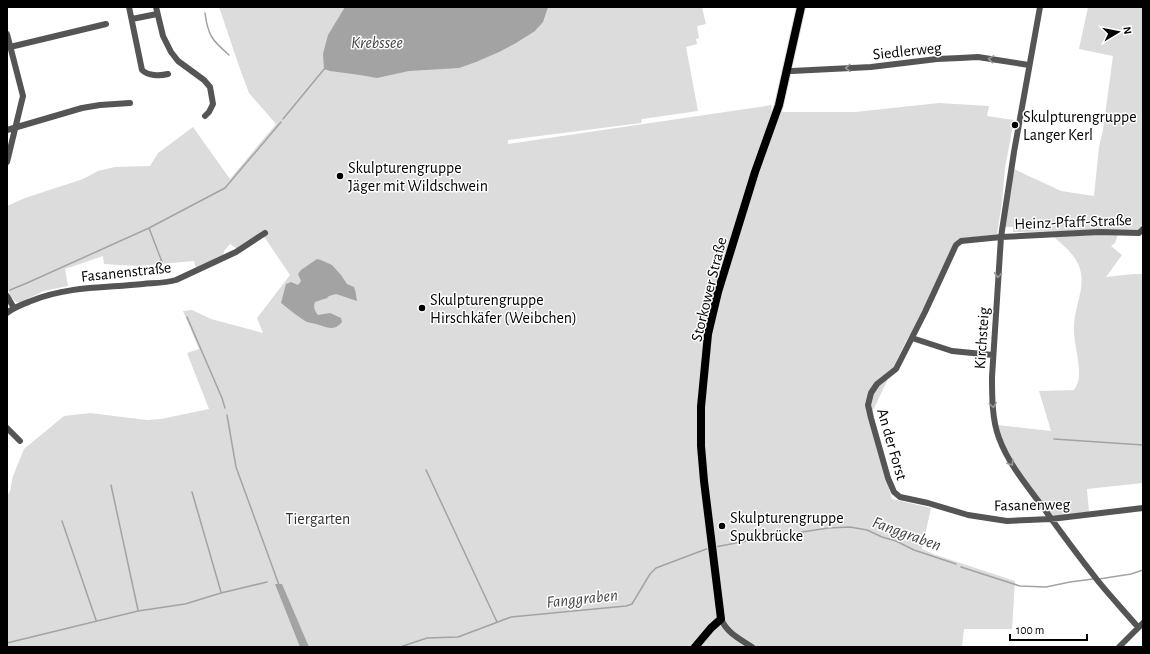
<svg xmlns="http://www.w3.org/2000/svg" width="1150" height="654" font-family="'Alegreya Sans',sans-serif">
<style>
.green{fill:#dcdcdc}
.water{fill:#a3a3a3}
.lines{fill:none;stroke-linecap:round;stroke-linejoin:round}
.stream{stroke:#a3a3a3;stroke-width:1.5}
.major-casing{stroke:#dbdbdb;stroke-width:10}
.minor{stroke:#555;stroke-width:6}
.major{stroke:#000;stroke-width:8}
.oneway{stroke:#999}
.poi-dot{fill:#000;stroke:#fff;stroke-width:1.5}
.labels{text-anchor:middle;stroke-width:3;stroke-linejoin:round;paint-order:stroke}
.street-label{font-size:16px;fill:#000;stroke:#fff}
.poi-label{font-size:16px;fill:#000;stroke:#fff;text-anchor:start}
.park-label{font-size:16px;fill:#333;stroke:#fff}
.water-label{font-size:17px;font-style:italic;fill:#444;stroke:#fff}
</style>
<rect width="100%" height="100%" fill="#fff"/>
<path class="green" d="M219,7H702L706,24L697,26L699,38L696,39L697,44L686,47L698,111L642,119L641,123L508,140V144L772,105L771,110L785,112H855L939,103L989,106L987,116L1014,120L1005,168L1002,202L997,234L958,239L917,325L906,341L869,419L892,499L931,508L922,549L936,555L1015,581L1012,629H964L962,647H7V496L10,491L13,476L24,449L64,416L90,413L147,420L161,419L209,409L187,353L199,349L183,311L192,310L211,319L263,333L257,318L290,275L263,235L239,250L230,244L224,251L223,256L196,269L194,261L137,266L104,264L103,256L65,269L68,286L44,291L21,302H16L11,297L7,287V206L25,198L83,179L98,171L115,167L150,166L158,153L193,127L230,179L276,124L249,93L240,69Z
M1088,7H1143V223L1138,231L1013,232V227H1005L1014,169L1061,191L1094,196L1099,147L1103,130L1113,56L1079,49Z
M1118,234L1115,243L1111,246L1122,255L1106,277L1133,274H1143V483L1087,489L1089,512L1054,516L1049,512C1028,484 1008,458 997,425L1051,431L1039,391L1074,390C1075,388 1077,385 1078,382C1082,367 1073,342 1074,327C1074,306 1087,287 1079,266C1074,253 1062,245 1053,236Z"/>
<path class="water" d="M345,7H548L543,22L535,31L516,43L499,52L476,62L459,68L409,71L377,78L360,75L330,71L324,69L323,54L328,35Z
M317,259L321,260L332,265L341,275L347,284L354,287C356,292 356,296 357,301L336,294L329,296L327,298L315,302C313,308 315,311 318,315L330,313L341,318L342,322C334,332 326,327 316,324C313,323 310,323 307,322C301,319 286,307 281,303L286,284L291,282L298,285L301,281L298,274L301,270Z
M275,584H282L309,647H300Z"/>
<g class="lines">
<path class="stream" d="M205,13C208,36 212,40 229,55
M283,119L325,68
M149,228L162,262
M10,290L27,283L149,228L225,188L281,122
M187,317L222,398L225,408
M227,415L236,467L279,585
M1054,439L1143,445
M426,470L497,622
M111,485L138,610
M192,492L221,592
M62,521L96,620
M715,547L757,539L828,528L850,527L867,530L882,537L896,541L914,550L956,564
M961,567L1020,586L1046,587L1070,582L1093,579
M1099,579L1131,574L1143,570
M7,643L138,611L185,604L221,593L267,582
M400,647L427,638L458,637L511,617L626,606L632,604L650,574L656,568L709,548"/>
<defs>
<path id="major" d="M695,647L711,628L721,619L704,481L701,446V407L708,334L718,292L755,172L779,105L801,7"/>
</defs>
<use href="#major" class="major-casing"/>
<path class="minor" d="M129,7L142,70C148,76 160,76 168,74
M156,7L163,36L171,52L178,61L204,80L210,87L213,104L209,112L205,116
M1040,7L1014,152L1001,237L992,377C992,396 992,420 999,438C1009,465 1028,487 1045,510C1062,534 1080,558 1098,581C1111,597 1125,612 1138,627
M132,19L157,14
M7,34L23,96L7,162
M10,47L106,24
M787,71H792L871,67L937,59L960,58L978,57L1029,65
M7,130L82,108L100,105L130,103
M1143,229L1139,233L1099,232L1001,237L961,241L956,245L925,312L896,369L877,384L871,393L868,405L871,418L888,478L894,492L900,497L928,503L968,515L1007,521L1051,519L1143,508
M7,296L14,308
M7,313C14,307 23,304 31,301C68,286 105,288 143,284C154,283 166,283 176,280L236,252L265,233
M912,338L952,351L993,355
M7,428L20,441
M721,619C727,633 740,639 752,647
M1119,647L1143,623"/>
<use href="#major" class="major"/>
</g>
<defs><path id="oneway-chevron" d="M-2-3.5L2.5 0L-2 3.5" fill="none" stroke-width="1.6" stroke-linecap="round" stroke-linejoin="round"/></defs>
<g class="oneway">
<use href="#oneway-chevron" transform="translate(991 59) rotate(-171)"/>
<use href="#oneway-chevron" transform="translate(848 68) rotate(177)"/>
<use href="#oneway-chevron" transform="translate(998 275) rotate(94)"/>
<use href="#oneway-chevron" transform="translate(993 405) rotate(82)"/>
<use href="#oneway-chevron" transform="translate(1011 463) rotate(58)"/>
</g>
<g class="poi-dot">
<circle cx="1015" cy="125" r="4"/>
<circle cx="340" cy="176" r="4"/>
<circle cx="422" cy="308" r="4"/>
<circle cx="722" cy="526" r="4"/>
</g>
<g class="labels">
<g class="street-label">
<text transform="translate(907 50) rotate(-6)" y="6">Siedlerweg</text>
<text transform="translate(1073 221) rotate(-2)" y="6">Heinz-Pfaff-Straße</text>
<text transform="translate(126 271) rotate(-6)" y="6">Fasanenstraße</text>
<text transform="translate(708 289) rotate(-76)" y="6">Storkower Straße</text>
<text transform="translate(981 338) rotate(-86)" y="6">Kirchsteig</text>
<text transform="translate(893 444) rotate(74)" y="6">An der Forst</text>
<text transform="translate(1032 504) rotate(-1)" y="6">Fasanenweg</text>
</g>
<g class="poi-label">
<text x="1023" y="122">Skulpturengruppe<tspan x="1023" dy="18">Langer Kerl</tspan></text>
<text x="348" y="173">Skulpturengruppe<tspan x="348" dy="18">Jäger mit Wildschwein</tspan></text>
<text x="430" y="305">Skulpturengruppe<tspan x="430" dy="18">Hirschkäfer (Weibchen)</tspan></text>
<text x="730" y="523">Skulpturengruppe<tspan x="730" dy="18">Spukbrücke</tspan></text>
</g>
<g class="park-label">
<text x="318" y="524">Tiergarten</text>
</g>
<g class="water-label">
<text x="377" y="48">Krebssee</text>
<text transform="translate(907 533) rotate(20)" y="6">Fanggraben</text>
<text transform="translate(582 598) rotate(-6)" y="6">Fanggraben</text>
</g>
</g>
<rect width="1150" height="654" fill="none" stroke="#000000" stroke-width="16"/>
<g transform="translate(1118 32) rotate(80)" stroke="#ffffff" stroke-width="3" paint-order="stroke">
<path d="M0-3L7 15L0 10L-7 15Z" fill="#000000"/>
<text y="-6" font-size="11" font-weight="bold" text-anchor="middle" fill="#000000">N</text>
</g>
<path d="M1010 634v6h77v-6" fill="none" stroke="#000000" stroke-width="2"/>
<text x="1016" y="634" font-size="12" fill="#000000" stroke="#ffffff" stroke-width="3" paint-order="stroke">100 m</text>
</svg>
